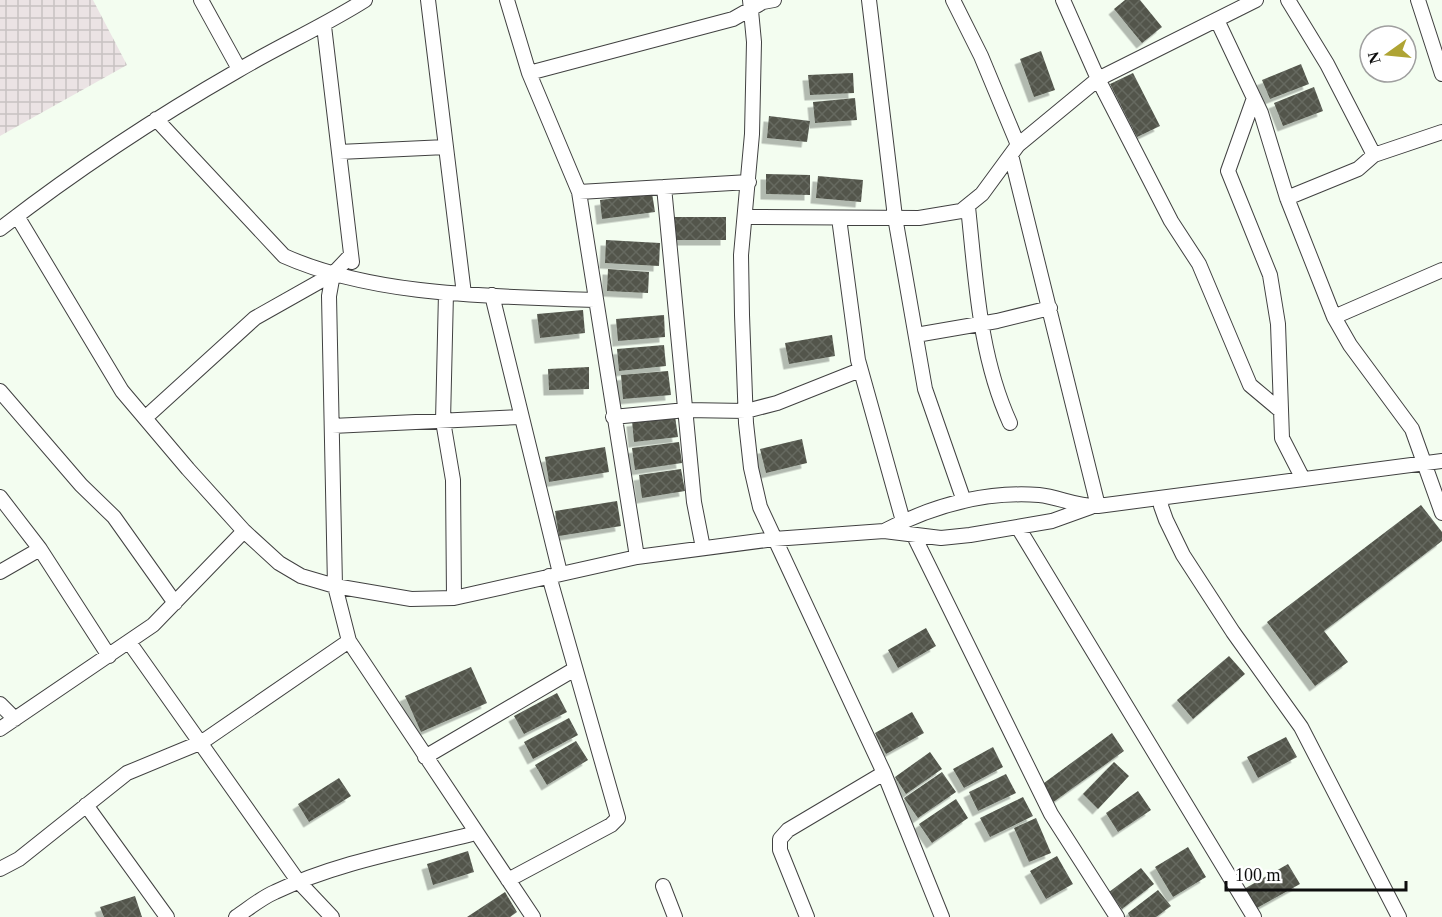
<svg xmlns="http://www.w3.org/2000/svg" width="1442" height="917" font-family="Georgia,serif">
<style>
.industrial{fill:url(#industrial-grid)}
.building{fill:url(#building-cross-hatch);filter:url(#shadow)}
.lines{fill:none;stroke-linecap:round;stroke-linejoin:round}
.minor-casing{stroke:#414141;stroke-width:16}
.minor{stroke:#fff;stroke-width:14}
</style>
<defs>
<pattern id="industrial-grid" width="8" height="8" patternUnits="userSpaceOnUse" patternTransform="scale(1.5)"><rect width="8" height="8" fill="#ebe3e4"/><path d="M0 4h8M4 0v8" fill="none" stroke="#c8c2c2"/></pattern>
<pattern id="building-cross-hatch" width="8" height="8" patternUnits="userSpaceOnUse" patternTransform="scale(1.5)"><rect width="8" height="8" fill="#52554b"/><path d="M0 0l8 8M0 8l8-8" fill="none" stroke="#666961"/></pattern>
<filter id="shadow"><feDropShadow dx="-5.5" dy="5.5" stdDeviation="0" flood-color="#0004"/></filter>
</defs>
<rect width="100%" height="100%" fill="#f3fdf0"/>
<path class="industrial" d="M0,0H93L127,65L0,136Z"/>
<path class="building" d="M1125,0H1140L1162,27L1142,43L1114,9Z
M1041,51L1055,90L1034,97L1020,59Z
M1301,64L1309,84L1270,99L1262,80Z
M853,73L854,93L810,95L808,75Z
M1133,73L1160,126L1137,137L1110,84Z
M1314,87L1323,111L1283,126L1274,103Z
M855,98L857,120L815,123L813,102Z
M769,116L810,121L807,142L767,138Z
M766,174L810,175V195L766,194Z
M818,176L863,180L861,202L816,198Z
M652,193L655,212L602,219L600,200Z
M672,217H726V240H672Z
M606,240L660,243L659,266L605,263Z
M608,269L649,272L648,293L607,291Z
M583,310L585,333L540,338L537,314Z
M664,315L665,337L618,341L616,319Z
M832,335L835,356L789,364L785,343Z
M664,345L666,366L619,371L617,349Z
M589,367V389L549,390L548,369Z
M668,371L671,395L623,399L621,375Z
M675,416L678,437L634,442L632,421Z
M802,439L807,463L766,473L760,449Z
M679,442L682,463L635,470L632,448Z
M605,447L609,472L549,482L545,457Z
M681,469L685,491L642,498L639,475Z
M617,501L621,526L559,536L555,511Z
M1421,505L1442,532V541L1324,631L1348,662L1315,686L1267,622Z
M926,628L936,646L898,668L888,650Z
M1229,656L1245,674L1193,719L1177,700Z
M471,667L487,703L421,732L405,696Z
M557,693L567,712L524,734L514,716Z
M912,712L924,733L886,754L875,733Z
M569,718L578,735L533,759L524,742Z
M1112,733L1124,751L1052,803L1044,783Z
M1286,737L1297,757L1258,778L1247,757Z
M576,741L588,760L547,785L535,765Z
M993,747L1003,767L964,788L953,769Z
M930,752L942,769L906,794L895,777Z
M1114,762L1129,776L1098,809L1083,794Z
M942,772L956,792L918,818L904,798Z
M1006,774L1016,793L978,811L969,792Z
M339,778L351,796L309,822L298,804Z
M1138,791L1151,810L1118,832L1106,813Z
M1023,797L1033,816L990,837L980,818Z
M956,799L968,818L932,843L919,824Z
M1036,818L1051,853L1029,862L1014,828Z
M1188,847L1206,877L1173,897L1155,867Z
M468,851L474,872L433,885L427,864Z
M1057,856L1073,884L1046,899L1030,871Z
M1288,864L1300,884L1255,909L1244,889Z
M1141,868L1154,884L1122,909L1109,892Z
M1158,890L1171,906L1156,917H1130L1128,913Z
M505,892L517,912L510,917H467Z
M135,896L142,917H104L100,907Z"/>
<g class="lines">
<defs>
<path id="minor" d="M201,0L239,69
M428,0L464,294
M507,0L529,73L579,192L637,557
M750,0L754,42L752,134L741,255L742,315L746,423L751,468L760,507L884,773L942,917
M869,0L895,217L925,389L964,501
M953,0L981,56L1018,145
M1063,0L1098,79L1171,221L1199,264L1250,385L1281,411
M1288,0L1327,64L1374,155
M1418,0L1442,74
M1217,20L1261,113L1287,198L1334,317L1350,345L1412,429L1442,513
M324,26L352,262
M529,73L733,19L763,2L774,0
M1254,98L1228,171L1270,275L1278,324L1282,438L1303,479
M156,119L284,256C376,297 495,296 594,300
M339,152L446,147
M1011,155L1098,506
M664,187L694,502L703,548
M579,192L749,182
M1287,198L1358,169L1374,155L1442,132
M968,207C976,280 979,355 1010,423
M17,216L122,391L188,469L244,531L279,563L301,576L335,586L411,599L454,598L637,557L774,539L884,531L941,538L970,535L1052,521L1091,507
M746,217L919,218L961,211L982,194L1018,145L1098,79L1256,0
M839,218L858,360L903,521
M0,229C75,171 155,118 237,71C279,46 324,26 365,0
M333,274L329,296L335,586L349,641L533,917
M446,293L443,421L453,480L454,598
M492,295L560,573
M1334,317L1442,270
M916,335L997,321L1050,308
M0,391L81,485L114,517L175,603
M613,417L686,410L746,411L777,403L860,370
M145,418L255,318L333,274L351,255
M332,426L520,417
M0,497L40,549L109,656
M1162,498L1161,506L1166,520L1183,555L1233,632L1301,727L1399,917
M1019,529L1254,917
M884,531C932,506 985,491 1039,495C1059,497 1078,507 1098,506L1442,461
M914,536L1051,814L1117,917
M0,572L40,549
M129,642L298,881L332,917
M0,704L15,719
M0,729L153,625L244,531
M425,757L575,669
M86,805L167,917
M0,869L19,859L127,773L202,742L349,641
M508,880L611,825L618,818L549,576
M663,886L675,917
M236,917C248,909 261,898 275,892C338,862 409,850 476,833
M807,917L780,850V839L788,830L884,773"/>
</defs>
<use href="#minor" class="minor-casing"/>
<use href="#minor" class="minor"/>
</g>
<g transform="translate(1388 54) rotate(255)"><circle r="28" fill="#ffffff" stroke="#9f9f9f" stroke-width="1.5"/>
<path d="M0-4.5L10 22L0 15L-10 22Z" fill="#afa434"/>
<text y="-9" font-size="16" font-weight="bold" text-anchor="middle" fill="#0e0e0e">N</text>
</g>
<path d="M1226 881v9h180v-9" fill="none" stroke="#0e0e0e" stroke-width="3"/>
<text x="1235" y="881" font-size="18" fill="#0e0e0e" stroke="#ffffff" stroke-width="4.5" paint-order="stroke">100 m</text>
</svg>
